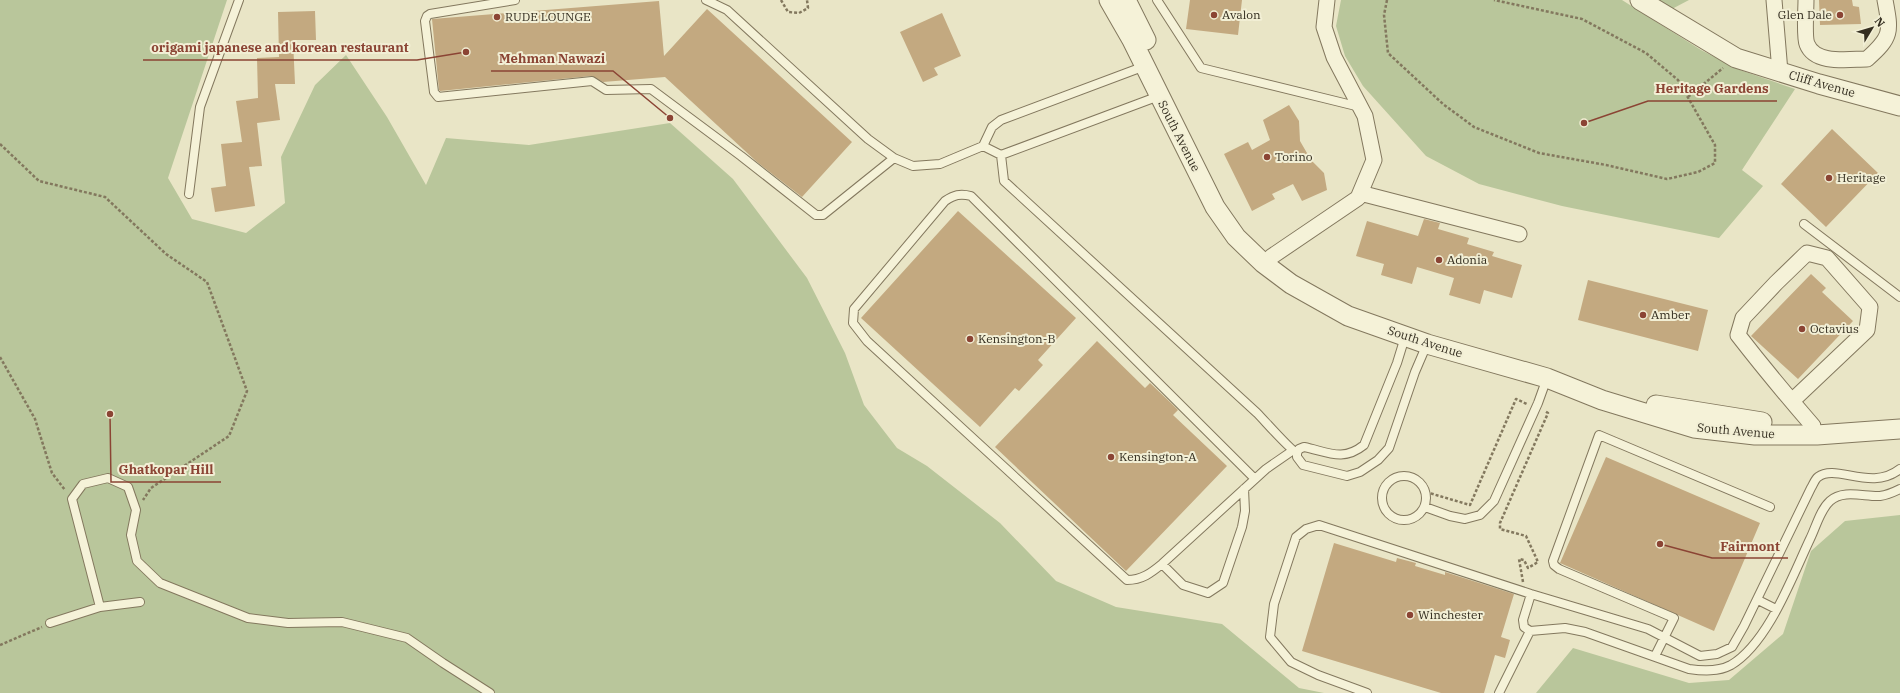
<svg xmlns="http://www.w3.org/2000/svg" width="1900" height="693" font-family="'IBM Plex Serif',serif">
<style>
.green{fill:#b9c69b}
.building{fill:#c3a980}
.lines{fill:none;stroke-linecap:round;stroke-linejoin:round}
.service-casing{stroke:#83785e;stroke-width:10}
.minor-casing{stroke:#83785e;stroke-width:17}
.tertiary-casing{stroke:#83785e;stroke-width:21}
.path{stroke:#83785e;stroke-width:2.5;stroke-dasharray:3 2;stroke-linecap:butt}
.service{stroke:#f5f2d8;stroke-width:8}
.minor{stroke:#f5f2d8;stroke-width:15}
.tertiary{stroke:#f5f2d8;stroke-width:19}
.poi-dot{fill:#8b4434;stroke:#f2efd5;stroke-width:1.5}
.labels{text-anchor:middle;stroke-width:4;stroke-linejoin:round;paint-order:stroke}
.poi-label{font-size:12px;fill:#342e20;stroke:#f2efd5;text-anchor:start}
.street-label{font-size:12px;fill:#342e20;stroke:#f2efd5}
.leader{fill:none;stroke:#8b4434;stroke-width:1.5}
.callout-dot{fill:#8b4434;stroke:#f2efd5;stroke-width:1.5}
.callout-label{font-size:13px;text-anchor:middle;font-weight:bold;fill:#8b4434;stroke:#f2efd5;stroke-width:4;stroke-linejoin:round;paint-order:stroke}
</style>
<rect width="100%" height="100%" fill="#e9e5c6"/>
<path class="green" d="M0,0H227L168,178L192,219L246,233L285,203L281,157L315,85L346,55L387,117L426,185L446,138L529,145L670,123L733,179L807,278L845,353L864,405L897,448L927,466L1000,523L1056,581L1116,607L1222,624L1299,688L1324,693H0Z
M1341,0H1622L1701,50L1740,70L1795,89L1742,170L1763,186L1719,238L1562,206L1479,184L1426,156L1363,86L1345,56L1336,26Z
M1655,0H1689L1670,10Z
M1900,515V693H1536L1573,648L1689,683L1729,680L1783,634L1811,551L1845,521Z"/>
<path class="building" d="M1190,0H1242L1238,35L1186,29Z
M1819,0H1852L1853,6L1859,7L1861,24L1820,25Z
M659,1L664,56L707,9L852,142L802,197L757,162L665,77L603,82L591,76L440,91L439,90L432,19Z
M315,11L316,40H293L295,84H275L280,120L257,123L262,166L249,167L255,206L215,212L211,188L226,186L221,144L242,142L236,101L258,98L257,58L279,57L278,12Z
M942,13L961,56L934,68L938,75L923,82L900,32Z
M1289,105L1299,121L1300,141L1311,160L1324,173L1327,190L1302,201L1293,184L1272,194L1275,199L1252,211L1224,154L1248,142L1252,150L1270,140L1263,120Z
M1832,129L1878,173L1826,227L1781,184Z
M958,211L1076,318L1038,360L1043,365L1019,391L1015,388L980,427L861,318Z
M1424,219L1440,223L1438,229L1469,238L1467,244L1494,252L1492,256L1522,265L1512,298L1484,290L1480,304L1449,295L1454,278L1417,267L1412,284L1381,275L1384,264L1356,256L1367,221L1418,236Z
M1811,274L1826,288L1822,292L1853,321L1798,379L1751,336Z
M1588,280L1708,310L1698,351L1578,320Z
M1097,341L1145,388L1150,383L1171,403L1178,410L1173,415L1227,466L1126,571L995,447Z
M1606,457L1760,523L1714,631L1560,563Z
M1334,543L1396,562L1397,558L1416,563L1415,566L1445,575V572L1514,594L1501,637L1510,640L1505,658L1495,655L1484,693H1441L1302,651Z"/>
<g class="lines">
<defs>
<path id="service" d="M515,0L430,14L427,16L425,21L434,92L438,97L592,81L606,90L651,89L741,156L816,215H823L894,158
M706,0L727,10L868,139L894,158L913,166L940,164L983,146L992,127L1001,120L1145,66
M1157,0L1201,68L1360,107
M983,146L1001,155L1159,96
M1001,155L1004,181L1257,413C1264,420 1291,451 1297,453
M189,194L200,107L239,0
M1804,224L1900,297
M1297,453V457L1303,465L1347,476L1360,472L1378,460L1389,448L1415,372L1427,344
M1297,453L1299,449L1304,447C1328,452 1343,462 1364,445L1397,363L1405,337
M1382 498a22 22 0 1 1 44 0a22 22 0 1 1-44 0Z
M1255,479L971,196C960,193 954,195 945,201L854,309L853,323L867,341L1127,580C1142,580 1151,573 1162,564L1266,469L1292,451
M1425,507L1450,516L1465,519L1480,515L1494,501L1538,403L1547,378
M1162,564L1183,585L1208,593L1223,583L1242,527L1245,511L1244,489
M1531,594L1523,620L1524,627L1530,631L1565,628L1585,632L1689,669C1703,671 1718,672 1731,665C1768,643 1792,577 1810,539C1816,527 1820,510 1830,501C1843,489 1865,497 1880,496C1887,495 1894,492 1900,489
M1758,600L1776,609
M100,607L72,499L83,484L108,478L128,487L136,510L131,535L137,561L160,583L248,618L288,623L342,622L407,638L443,663L490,693
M50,623L100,607L140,602
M1655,656L1674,618L1559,569L1554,565L1553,561L1599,435L1770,507
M1367,693L1318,675L1291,662L1270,637L1274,604L1296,537L1306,529L1319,525L1531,594L1648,629L1700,656L1717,654L1732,647L1744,626L1811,488C1813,485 1815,479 1818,477C1836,463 1871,492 1900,469
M1499,693L1530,631"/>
<path id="minor" d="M1774,0L1780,72
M1806,0C1806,9 1804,37 1807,44C1815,65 1849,59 1867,59C1892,37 1891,32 1885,0
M1360,193L1519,234
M1271,257L1358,198L1374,160L1365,116L1334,57L1324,27L1327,0
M1792,401L1867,330L1870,307L1827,258L1807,253L1776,283L1743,318L1738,335C1762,366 1787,396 1813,426"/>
<path id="tertiary" d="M1109,0L1132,40L1215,207L1236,237L1263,263L1291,284L1348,316L1427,344L1547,378L1602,400L1694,428L1755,435H1817L1900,429
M1126,0L1146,40
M1640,0L1736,58L1819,84L1900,106
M1656,405L1762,422"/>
</defs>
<use href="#service" class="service-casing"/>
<use href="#minor" class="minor-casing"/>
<use href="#tertiary" class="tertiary-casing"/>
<path class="path" d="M781,0L788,12L799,13L808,8L807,0
M1387,0L1384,15L1388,53L1443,104L1474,127L1539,153L1606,165L1667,179L1698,172L1715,163V145L1678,80L1646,53L1582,19L1494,0
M1688,97L1723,68
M0,144L39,181L105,197L166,254L207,282L247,391L229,436L151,488L143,500
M0,357L35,419L52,473L65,490
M1426,492L1470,505L1516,399L1527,404
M1523,582L1519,559L1524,560L1528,568L1538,562L1526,536L1500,529V523L1548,413L1545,411
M0,645L42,627"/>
<use href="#service" class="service"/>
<use href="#minor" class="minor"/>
<use href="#tertiary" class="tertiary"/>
</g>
<g class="poi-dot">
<circle cx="1214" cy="15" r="4"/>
<circle cx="1840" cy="15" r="4"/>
<circle cx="497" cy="17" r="4"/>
<circle cx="1267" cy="157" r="4"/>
<circle cx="1829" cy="178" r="4"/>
<circle cx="1439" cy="260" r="4"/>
<circle cx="1643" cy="315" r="4"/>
<circle cx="1802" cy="329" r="4"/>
<circle cx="970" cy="339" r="4"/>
<circle cx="1111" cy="457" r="4"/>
<circle cx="1410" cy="615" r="4"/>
</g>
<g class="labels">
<g class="poi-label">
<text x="1222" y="19">Avalon</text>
<text x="1832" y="19" text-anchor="end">Glen Dale</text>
<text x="505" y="21">RUDE LOUNGE</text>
<text x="1275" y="161">Torino</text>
<text x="1837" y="182">Heritage</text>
<text x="1447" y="264">Adonia</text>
<text x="1651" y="319">Amber</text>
<text x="1810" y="333">Octavius</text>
<text x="978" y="343">Kensington-B</text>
<text x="1119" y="461">Kensington-A</text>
<text x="1418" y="619">Winchester</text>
</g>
<g class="street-label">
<text transform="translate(1822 84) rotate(16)" y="4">Cliff Avenue</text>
<text transform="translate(1179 136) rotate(63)" y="4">South Avenue</text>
<text transform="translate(1425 342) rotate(18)" y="4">South Avenue</text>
<text transform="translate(1736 431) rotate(5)" y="4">South Avenue</text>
</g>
</g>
<path class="leader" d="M466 52L417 60H143M670 118L613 71H491M1584 123L1648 101H1777M110 414L111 482H221M1660 544L1712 558H1788"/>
<g class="callout-dot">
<circle cx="466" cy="52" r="4"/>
<circle cx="670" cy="118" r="4"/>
<circle cx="1584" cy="123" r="4"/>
<circle cx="110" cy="414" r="4"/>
<circle cx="1660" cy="544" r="4"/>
</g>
<g class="callout-label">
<text x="280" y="52">origami japanese and korean restaurant</text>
<text x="552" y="63">Mehman Nawazi</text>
<text x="1712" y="93">Heritage Gardens</text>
<text x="166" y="474">Ghatkopar Hill</text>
<text x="1750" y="551">Fairmont</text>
</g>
<g transform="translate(1872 28) rotate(52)" stroke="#f2efd5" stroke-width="3" paint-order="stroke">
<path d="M0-3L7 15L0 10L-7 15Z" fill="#342e20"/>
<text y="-6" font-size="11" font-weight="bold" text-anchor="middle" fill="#342e20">N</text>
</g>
</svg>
